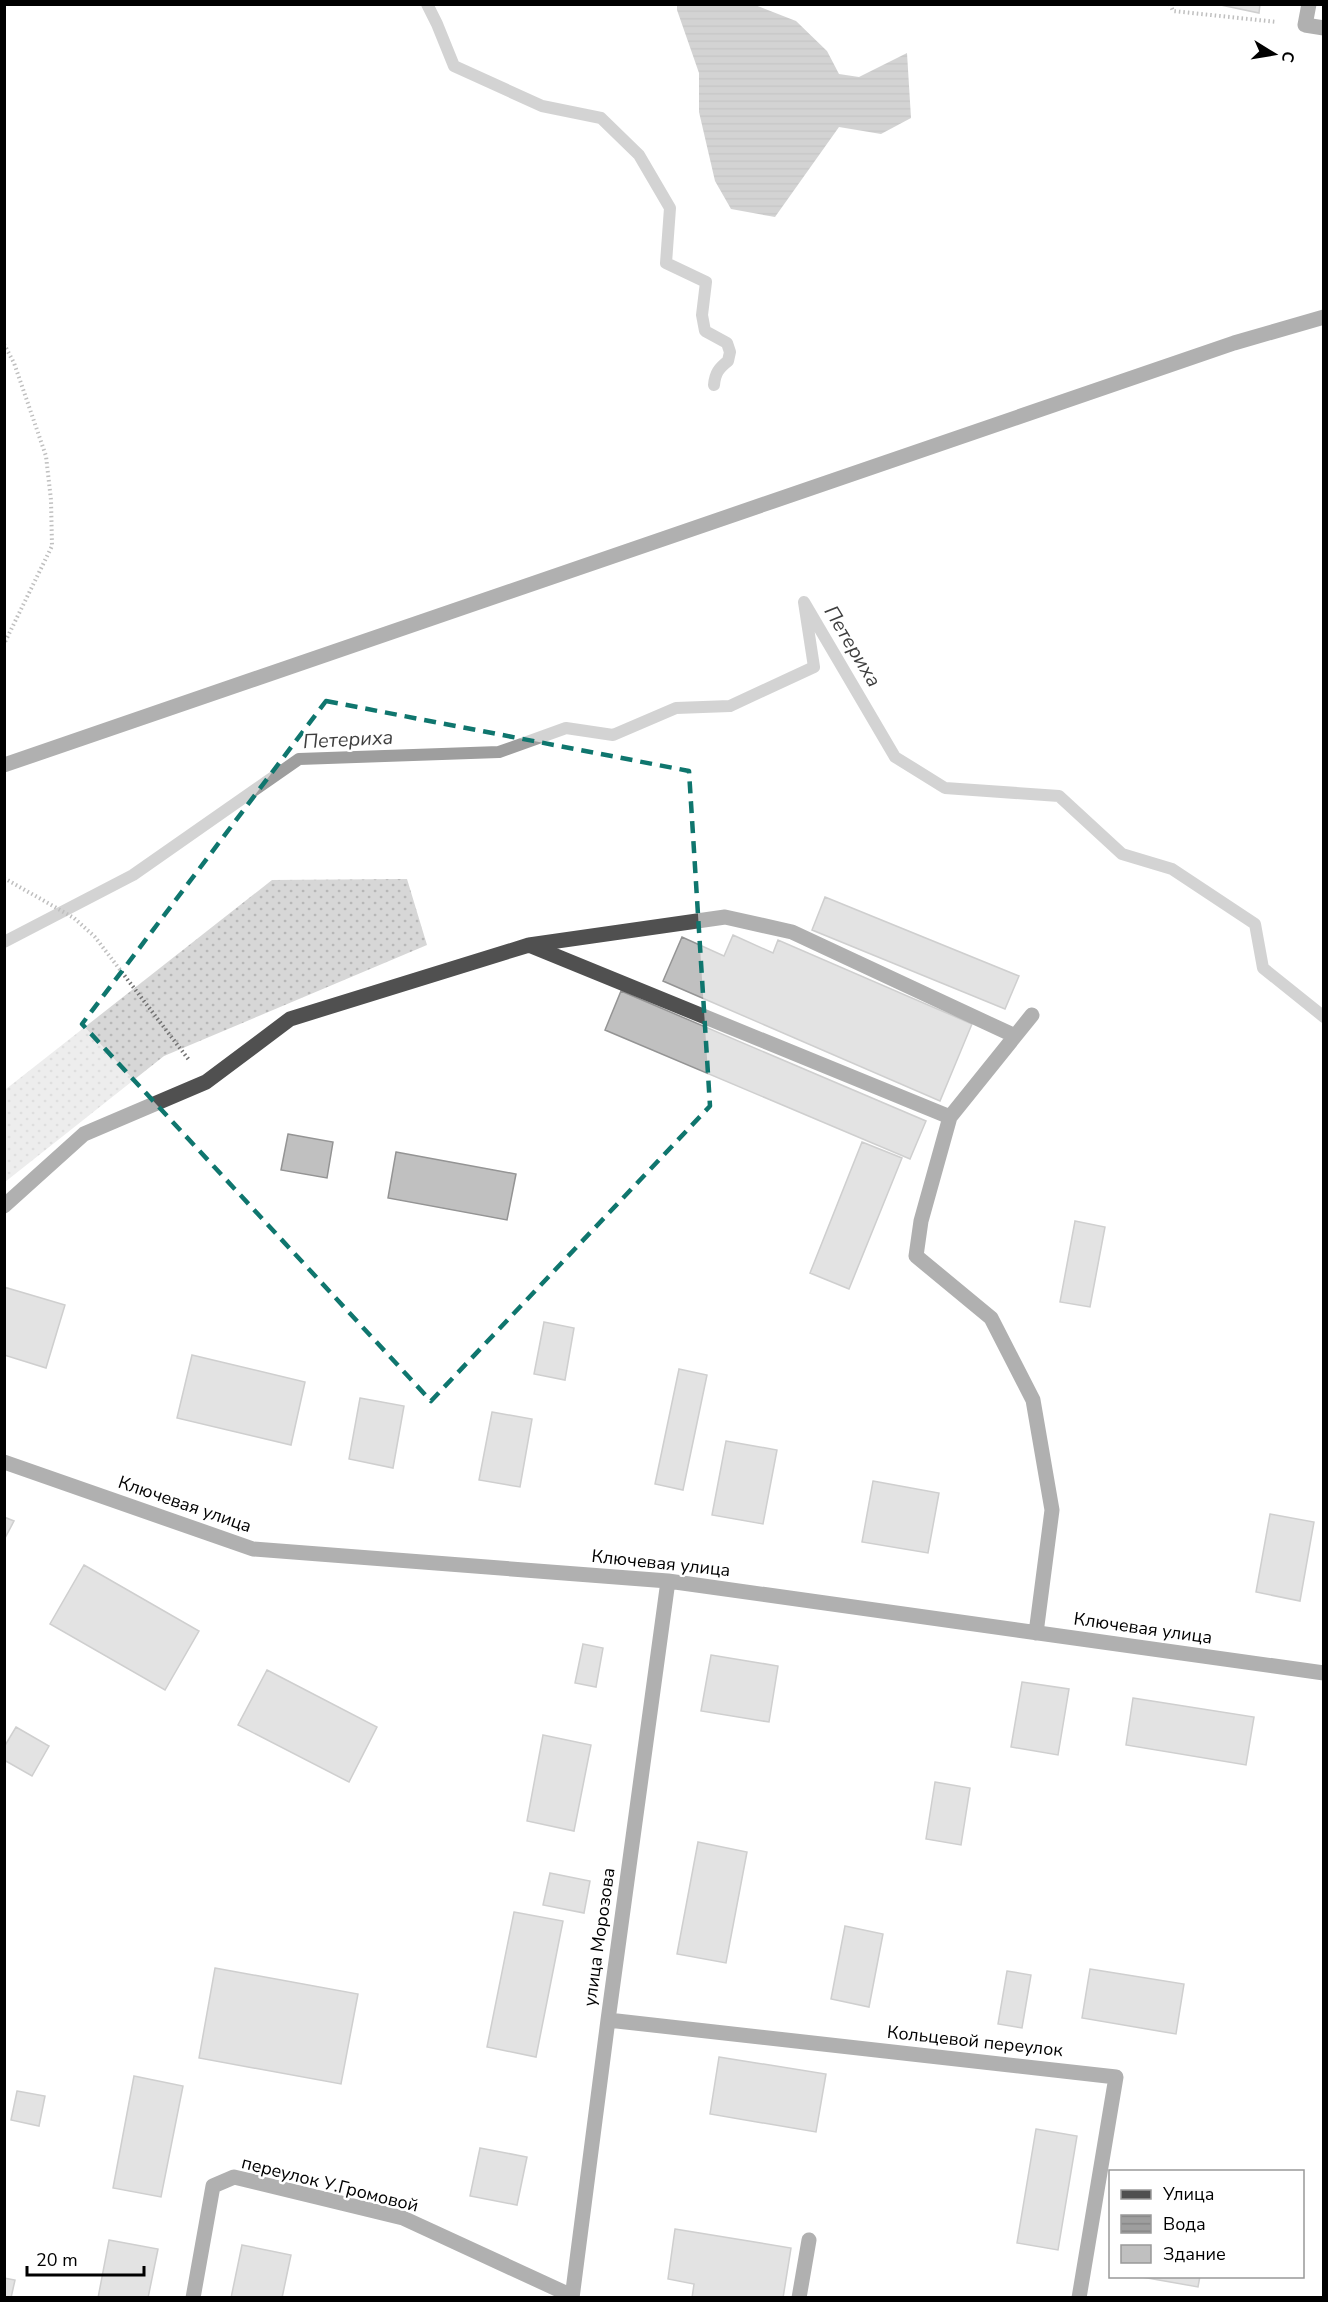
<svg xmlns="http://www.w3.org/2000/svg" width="1328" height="2302" font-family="'Nunito Sans',sans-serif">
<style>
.garden{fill:url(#garden-dots)}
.water{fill:url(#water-rules)}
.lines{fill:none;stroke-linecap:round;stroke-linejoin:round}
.stream{stroke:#9e9e9e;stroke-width:12}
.building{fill:#c0c0c0;stroke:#949494;stroke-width:1.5}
.path{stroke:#727272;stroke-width:4;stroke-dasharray:1.5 3;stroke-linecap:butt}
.minor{stroke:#505050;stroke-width:15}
.marked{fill:none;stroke:#0f766e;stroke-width:4.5;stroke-dasharray:12 8;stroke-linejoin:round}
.labels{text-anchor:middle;stroke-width:5;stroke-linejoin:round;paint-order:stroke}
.street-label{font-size:18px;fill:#000;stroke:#fff}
.water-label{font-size:20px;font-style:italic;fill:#3f3f3f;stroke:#fff}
</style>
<defs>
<pattern id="garden-dots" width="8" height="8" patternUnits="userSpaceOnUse" patternTransform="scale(1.5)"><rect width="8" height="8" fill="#d7d7d7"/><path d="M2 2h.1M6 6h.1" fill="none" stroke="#b7b7b7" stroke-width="1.8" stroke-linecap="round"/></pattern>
<pattern id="water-rules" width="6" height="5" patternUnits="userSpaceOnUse" patternTransform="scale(1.5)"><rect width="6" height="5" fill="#9e9e9e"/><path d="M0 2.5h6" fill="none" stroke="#868686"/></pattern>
</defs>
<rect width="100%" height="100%" fill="#fff"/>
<path class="garden" d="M407,879L427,945L164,1056L5,1182V1088L6,1089L272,880Z"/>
<path class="water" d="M677,5H755L796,21L827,51L839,74L859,77L907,53L911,118L881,134L839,127L775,217L731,209L715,181L699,112V73L677,10Z"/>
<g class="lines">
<path class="stream" d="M427,4L437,24L454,66L542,106L601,118L639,155L670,208L666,263L706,282L702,315L705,331L727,343L730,352L728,361C719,368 715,373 714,385
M4,942L133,875L299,759L499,752L566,728L613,735L676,708L730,706L814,667L804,602L895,757L945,788L1059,796L1122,854L1172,869L1255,924L1263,968L1324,1017"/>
</g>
<path class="building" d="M1216,4H1260L1259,13Z
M825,897L1019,976L1005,1009L812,930Z
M733,935L773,953L778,940L972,1024L940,1101L663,981L682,937L724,956Z
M621,991L926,1121L910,1159L605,1030Z
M288,1134L333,1142L327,1178L281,1170Z
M862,1142L902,1158L849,1289L810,1273Z
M396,1152L516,1174L507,1220L388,1198Z
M1075,1221L1105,1227L1090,1307L1060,1302Z
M4,1287L65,1305L46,1368L4,1355Z
M544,1322L574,1328L565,1380L534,1374Z
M192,1355L305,1382L291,1445L177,1418Z
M679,1369L707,1375L683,1490L655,1484Z
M360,1398L404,1406L393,1468L349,1459Z
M492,1412L532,1419L520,1487L479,1480Z
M726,1441L777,1450L763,1524L712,1515Z
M873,1481L939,1493L928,1553L862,1542Z
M1270,1514L1314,1522L1300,1601L1256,1592Z
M4,1517L14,1521L4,1540Z
M84,1565L199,1631L165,1690L50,1624Z
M583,1644L603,1648L596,1687L575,1683Z
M711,1655L778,1666L769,1722L701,1711Z
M267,1670L377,1727L349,1782L238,1725Z
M1022,1682L1069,1689L1058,1755L1011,1747Z
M1133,1698L1254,1717L1246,1765L1126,1745Z
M16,1727L49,1746L32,1776L4,1760V1747Z
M543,1735L591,1745L574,1831L527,1821Z
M935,1782L970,1788L961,1845L926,1839Z
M698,1842L747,1852L726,1963L677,1954Z
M550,1873L590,1881L584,1913L543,1905Z
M514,1912L563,1921L536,2057L487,2047Z
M845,1926L883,1934L869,2007L831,1999Z
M215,1968L358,1994L341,2084L199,2058Z
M1090,1969L1184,1984L1176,2034L1082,2018Z
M1007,1971L1031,1975L1022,2028L998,2024Z
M719,2057L826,2074L816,2132L710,2114Z
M134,2076L183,2086L161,2197L113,2188Z
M17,2091L45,2096L39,2126L11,2120Z
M1036,2129L1077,2136L1058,2250L1017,2243Z
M480,2148L527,2157L517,2205L470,2196Z
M675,2229L791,2248L783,2298H692L694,2284L668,2279Z
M109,2240L158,2249L148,2298H98Z
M242,2245L291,2255L282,2298H231Z
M1136,2276H1200L1198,2287Z
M4,2278L15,2280L11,2298H4Z"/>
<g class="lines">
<path class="path" d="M1170,4L1173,11L1277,22
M4,344L14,363L46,456L51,500L52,546L4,644
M4,878L74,918L95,937L189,1060"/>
<path class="minor" d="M1309,4L1305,25L1324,28
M4,765L1234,343L1324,317
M529,945L725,917L792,932L1015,1036
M1032,1015L950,1117L921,1221L916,1256L991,1318L1033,1400L1052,1510L1036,1633
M4,1206L84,1134L206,1082L290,1019L529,945L950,1117
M4,1462L253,1549L668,1581L1324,1673
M608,2020L1116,2077L1079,2298
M193,2298L213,2186L234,2177L403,2218L572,2296
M572,2298L608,2020L668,1581
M799,2298L809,2240"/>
</g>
<path d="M0 0H1328V2302H0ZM326,701L689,771L710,1106L431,1401L82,1024Z" fill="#fff" fill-opacity=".55" fill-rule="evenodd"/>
<path class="marked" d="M326,701L689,771L710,1106L431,1401L82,1024Z"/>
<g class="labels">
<g class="street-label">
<text transform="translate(185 1504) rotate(19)" y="6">Ключевая улица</text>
<text transform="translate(661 1563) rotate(6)" y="6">Ключевая улица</text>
<text transform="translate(1143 1628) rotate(8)" y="6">Ключевая улица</text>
<text transform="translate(599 1937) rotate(-82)" y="6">улица Морозова</text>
<text transform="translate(975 2041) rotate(6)" y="6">Кольцевой переулок</text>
<text transform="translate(330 2184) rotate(14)" y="6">переулок У.Громовой</text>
</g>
<g class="water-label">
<text transform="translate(853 646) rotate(59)" y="7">Петериха</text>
<text transform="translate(348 739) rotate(-3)" y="7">Петериха</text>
</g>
</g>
<rect width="1328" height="2302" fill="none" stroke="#000000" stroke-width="12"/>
<rect x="1109" y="2170" width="195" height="108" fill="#ffffff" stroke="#999999" stroke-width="1.5"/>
<rect x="1121" y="2190" width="30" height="9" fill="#505050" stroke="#999999" stroke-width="1.5"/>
<text x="1163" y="2200" font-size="18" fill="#000000">Улица</text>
<rect x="1121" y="2215" width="30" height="18" fill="url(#water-rules)" stroke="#999999" stroke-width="1.5"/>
<text x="1163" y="2230" font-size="18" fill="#000000">Вода</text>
<rect x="1121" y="2245" width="30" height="18" fill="#c0c0c0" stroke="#999999" stroke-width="1.5"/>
<text x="1163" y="2260" font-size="18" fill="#000000">Здание</text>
<g transform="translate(1274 54) rotate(101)" stroke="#ffffff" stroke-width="4.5" paint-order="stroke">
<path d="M0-4.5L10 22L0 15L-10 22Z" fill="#000000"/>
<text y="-9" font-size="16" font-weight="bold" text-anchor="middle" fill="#000000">С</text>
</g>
<path d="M27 2266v9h117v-9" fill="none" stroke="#000000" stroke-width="3"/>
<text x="36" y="2266" font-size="18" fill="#000000" stroke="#ffffff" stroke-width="4.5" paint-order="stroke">20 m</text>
</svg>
